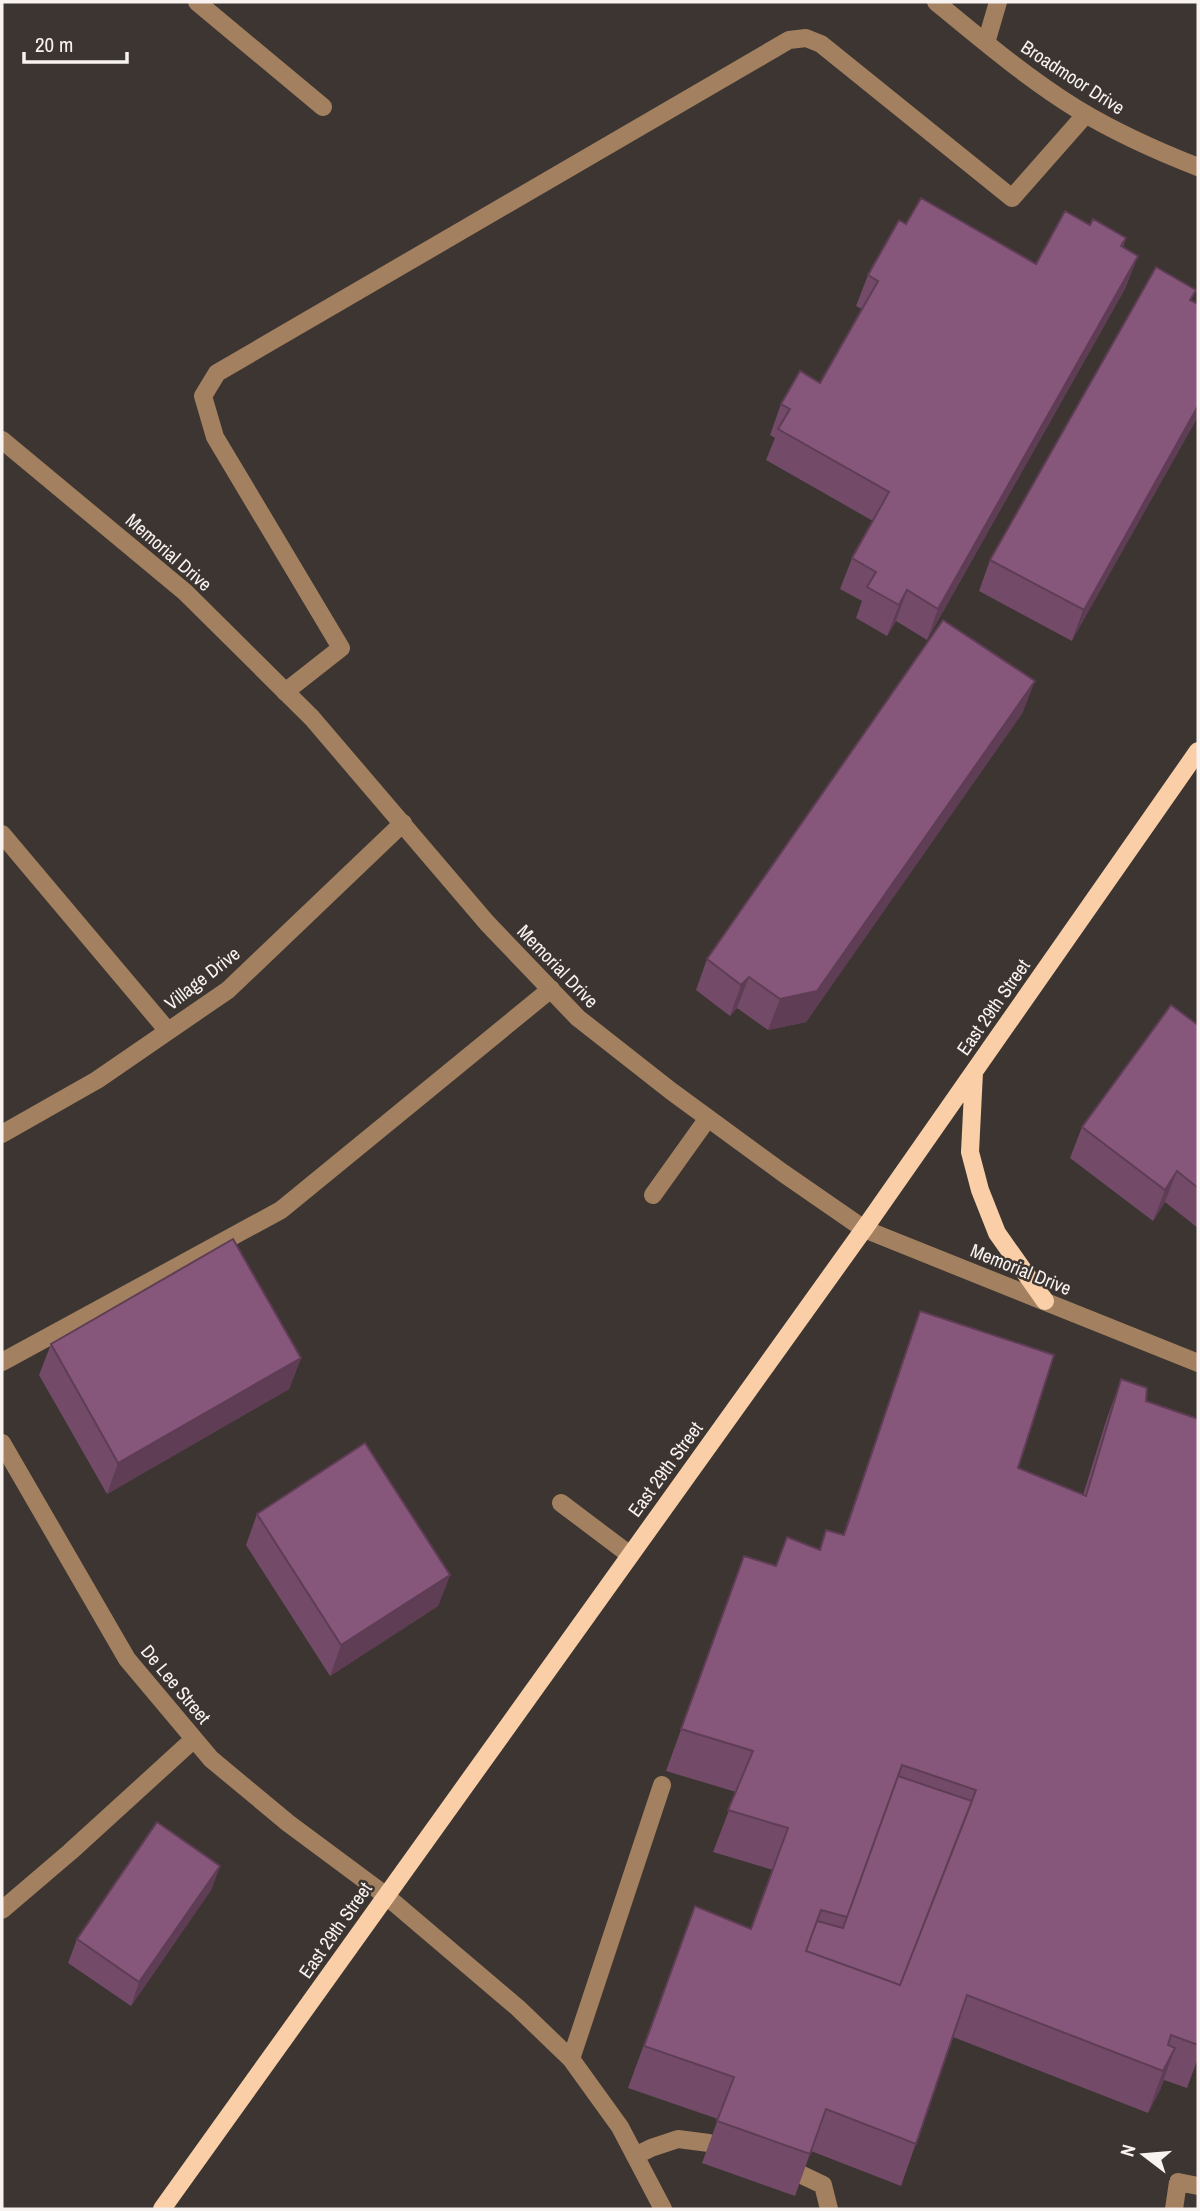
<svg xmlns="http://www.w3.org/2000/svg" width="1200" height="2211" font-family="'Archivo Narrow',sans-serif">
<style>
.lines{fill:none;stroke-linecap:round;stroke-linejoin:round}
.minor{stroke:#a38060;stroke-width:18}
.major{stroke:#facfa8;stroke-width:18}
.wall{fill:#734b69}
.shaded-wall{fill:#5e3d55}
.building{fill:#86577a;stroke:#5e3d55;stroke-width:2;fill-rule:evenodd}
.labels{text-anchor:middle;stroke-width:5;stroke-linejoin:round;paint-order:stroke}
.street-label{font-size:19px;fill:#f8f3f0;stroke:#3c3531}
</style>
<rect width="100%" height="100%" fill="#3c3531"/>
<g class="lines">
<path class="minor" d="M197,2L323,107
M936,2C982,40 1027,78 1077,109C1115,132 1157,151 1198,167
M986,43L998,2
M2,440L185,592L312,718L487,923L578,1018L671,1091L783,1173L864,1229L1198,1363
M285,692L341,648L215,437L203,396L217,373L789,40L806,38L821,44L1012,198L1086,114
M2,834L168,1031
M2,1134L97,1080L228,990L403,823
M653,1195L708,1118
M2,1362L281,1210L551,989
M2,1443L127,1659L211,1759L288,1823L385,1895L518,2008L571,2059L620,2127L663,2209
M561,1503L630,1555
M2,1910L70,1852L194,1739
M571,2059L662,1785
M635,2156L651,2148L678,2139L709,2143
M802,2175L823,2185L829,2209
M1174,2209L1178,2182L1198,2186"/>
<path class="major" d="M974,1072L970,1152L980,1190L997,1233L1045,1301
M162,2209L864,1229L1198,751"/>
</g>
<path class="wall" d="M906,224L1036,264L1090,225L1126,238L1123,247L1126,287L927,640L896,621L887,636L856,618L862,601L840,589L852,558L873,521L766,460L775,438L770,435L781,404L820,383L862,309L856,306L868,275Z
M1192,301L1198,304L1072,641L979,591L990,560Z
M1023,712L806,1022L768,1030L737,1008L730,1016L696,990L707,959Z
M1198,1025V1228L1165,1202L1153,1221L1070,1158L1082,1127Z
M920,1311L1018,1468L1083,1495L1106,1421L1121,1379L1146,1401L1198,1419V2058L1187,2088L1164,2080L1160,2090L1148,2113L953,2037L901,2186L811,2151L795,2196L702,2163L718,2119L628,2088L695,1906L751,1929L773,1870L713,1852L736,1792L666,1771L744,1556L776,1566L819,1550L826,1530L843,1535Z
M51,1344L301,1358L289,1389L107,1494L39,1375Z
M257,1514L450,1575L438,1606L330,1676L246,1545Z
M220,1866L211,1890L131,2006L68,1963L77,1939Z"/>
<path class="shaded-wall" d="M1138,256L1126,287L927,640L938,609Z
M1198,406V417L1072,641L1084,610Z
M907,590L896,621L887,636L899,605Z
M1035,681L1023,712L806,1022L768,1030L780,999Z
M749,977L737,1008L730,1016L741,985Z
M1177,1171L1165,1202L1153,1221L1165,1190Z
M301,1358L289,1389L107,1494L118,1463Z
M450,1575L438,1606L330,1676L341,1645Z
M220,1866L211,1890L131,2006L139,1982Z
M1175,2048L1160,2090L1148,2113L1163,2071Z"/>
<path class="building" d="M921,198L1036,264L1065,211L1090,225L1093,219L1126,238L1121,246L1138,256L938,609L907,590L899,605L867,587L876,572L852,558L889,492L778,429L790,409L781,404L800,371L820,383L878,281L868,275L899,220L906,224Z
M1156,267L1196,290L1190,300L1198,304V406L1084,610L990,560Z
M943,620L1035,681L817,991L780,999L749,977L741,985L707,959Z
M1171,1005L1198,1025V1188L1177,1171L1165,1190L1082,1127Z
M233,1239L301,1358L118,1463L51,1344Z
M920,1311L1054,1355L1018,1468L1086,1496L1121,1379L1147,1388L1146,1401L1198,1419V2045L1171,2035L1168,2045L1175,2048L1163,2071L967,1995L916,2144L826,2109L810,2154L717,2121L734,2077L644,2046L695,1906L751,1929L788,1828L728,1810L753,1751L681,1729L744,1556L776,1566L787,1537L820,1550L826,1530L844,1535ZM902,1765L976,1790L900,1985L806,1951L821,1910L847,1917Z
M365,1443L450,1575L341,1645L257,1514Z
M898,1776L972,1801L900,1985L806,1951L817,1921L843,1928Z
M157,1822L220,1866L139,1982L77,1939Z"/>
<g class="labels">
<g class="street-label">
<text transform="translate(1073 77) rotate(33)" y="7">Broadmoor Drive</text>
<text transform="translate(169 552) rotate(41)" y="7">Memorial Drive</text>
<text transform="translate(558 966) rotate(46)" y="7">Memorial Drive</text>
<text transform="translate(202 978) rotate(-38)" y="7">Village Drive</text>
<text transform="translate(993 1007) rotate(-55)" y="7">East 29th Street</text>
<text transform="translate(1021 1269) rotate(22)" y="7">Memorial Drive</text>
<text transform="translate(665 1469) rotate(-54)" y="7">East 29th Street</text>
<text transform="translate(176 1684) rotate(50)" y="7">De Lee Street</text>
<text transform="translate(335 1930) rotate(-55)" y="7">East 29th Street</text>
</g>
</g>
<rect width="1200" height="2211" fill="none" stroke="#f8f3f0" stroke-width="7"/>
<g transform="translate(1144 2155) rotate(286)" stroke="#3c3531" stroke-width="5" paint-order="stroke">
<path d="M0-5L12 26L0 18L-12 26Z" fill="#f8f3f0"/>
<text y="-10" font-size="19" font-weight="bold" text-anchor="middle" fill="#f8f3f0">N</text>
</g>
<path d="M24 52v10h103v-10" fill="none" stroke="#f8f3f0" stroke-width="3.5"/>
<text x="35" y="52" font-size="21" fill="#f8f3f0" stroke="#3c3531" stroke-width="5" paint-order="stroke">20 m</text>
</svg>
